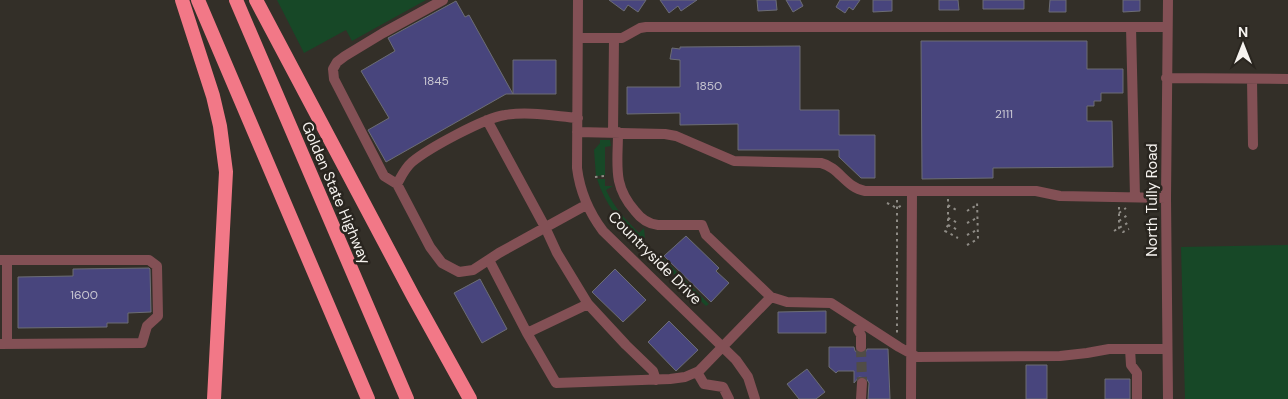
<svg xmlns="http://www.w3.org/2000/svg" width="1288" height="399" font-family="'DM Sans',sans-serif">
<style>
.green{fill:#174827}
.building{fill:#48457d;stroke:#6c6d75}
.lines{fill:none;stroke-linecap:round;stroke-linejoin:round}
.minor-tunnel{stroke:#504c46;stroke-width:10;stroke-dasharray:10 5;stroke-linecap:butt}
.path{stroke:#8f8c86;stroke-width:2;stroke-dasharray:2.5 4;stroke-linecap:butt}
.minor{stroke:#835055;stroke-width:10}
.highway{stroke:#f27887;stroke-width:14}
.labels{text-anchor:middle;stroke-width:5;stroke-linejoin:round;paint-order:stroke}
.number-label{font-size:12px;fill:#cac8d2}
.street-label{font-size:15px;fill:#f6f3ef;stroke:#29251f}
</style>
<rect width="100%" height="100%" fill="#332f28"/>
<path class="green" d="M277,0H426L352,41L346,30L304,53Z
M600,140H610L611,146L605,147V175L596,176L594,150L600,143Z
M597,179H605V186H613L606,190C614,207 626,220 639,233L644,228L645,238H637C619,220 605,204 597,179Z
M1288,245V399H1185L1181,247Z
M663,258L709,304L706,306L660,261Z"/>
<path class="building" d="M609,0H646L638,12L628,5L624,11Z
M660,0H697L681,11L678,6L669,13Z
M757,0H776L777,10L758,11Z
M786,0H800L803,6L793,12Z
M840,0H860L853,10L849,7L845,13L836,7Z
M873,0H892V11L873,12Z
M939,0H958L959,10H939Z
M983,0H1024V9H983Z
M1050,0H1066V12H1049Z
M1123,0H1140V11L1123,12Z
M456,1L465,17L469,15L513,94V60H556V94H506L386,162L368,130L389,118L361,71L395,51L388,38Z
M921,41H1087V69H1123V93H1101V101H1094V106H1087V121H1112L1113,167L993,168V178L922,179Z
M800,46V110H839V135H875V178H861L839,157V150H738V124L680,125V113L627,114V87H680V60L670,59L672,48L680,49V47Z
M686,236L719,268L716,271L729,283L711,302L664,256Z
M149,268L150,269L151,312L128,313V323H107V327L18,328V277L73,276V269Z
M615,269L646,300L623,322L592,292Z
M480,279L507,329L482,343L454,293Z
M826,311V333H778V312Z
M669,321L698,350L676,371L648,342Z
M829,347H854L855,351L861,354L865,353L867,349H888L890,399H868L869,383L866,378L859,377L854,383V371H838L836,373L829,367Z
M1026,365H1047V399H1026Z
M807,369L825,392L816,399H799L787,384Z
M1105,379H1130V399H1105Z"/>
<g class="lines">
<path class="minor-tunnel" d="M861,347L862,383"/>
<path class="path" d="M595,177L605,176
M948,199V225L945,231L958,238
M897,200V335
M887,203L897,208L902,205
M948,205L958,211
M1119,207V228L1123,232L1129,229
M967,211L977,205
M1119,213L1126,208
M948,218L958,223
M1119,221L1129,214
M967,223L977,218
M948,225L958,230
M1114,231L1129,222
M967,235L977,230
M967,245L978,239L977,201"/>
<path class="minor" d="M578,0L577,168C580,192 588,211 603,231L736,360L748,377L755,399
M1168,0L1166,198L1168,399
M1131,27H1167
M578,38H622L640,28L646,27H1131L1135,197
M1166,78L1288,79
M1252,79L1253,145
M578,118C554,116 528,111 505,115C484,118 429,148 412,162C405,168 401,177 397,184L430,247L442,263L459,272L473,270L499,253L586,205
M487,120L545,227L557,253L588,304L626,345L653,371L656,380
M577,132L665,134L676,136L734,161L821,163C839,167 846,188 865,191H1036L1060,196L1166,198
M613,132L614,38
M618,132C618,165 612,185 635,211C641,219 648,224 658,225H702L706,235L771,297L787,302L831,303L899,347L917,357L1060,356L1087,353L1109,349H1167
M397,184L384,176L334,79L333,69L337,62L345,56L383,33L443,0
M0,260H149L157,266L158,316L147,326L142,343L0,344
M7,260V344
M489,260L527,333L556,383L670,379L685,377L699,371L771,297
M858,330L861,335V347
M527,333L588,304
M1130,349L1131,365L1137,373V399
M697,372L704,384L723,387L729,399
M861,399L862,383
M911,399L912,191"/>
<path class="highway" d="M182,0L213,96L220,126L226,172L214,399
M198,0L368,399
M236,0L407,399
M256,0L413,296L470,399"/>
</g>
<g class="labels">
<g class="number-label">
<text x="436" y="85">1845</text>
<text x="709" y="90">1850</text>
<text x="1004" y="118">2111</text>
<text x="84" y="299">1600</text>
</g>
<g class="street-label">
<text transform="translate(336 193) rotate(67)" y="5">Golden State Highway</text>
<text transform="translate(1152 200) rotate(-90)" y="5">North Tully Road</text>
<text transform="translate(655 258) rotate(45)" y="5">Countryside Drive</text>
</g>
</g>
<g transform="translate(1243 45)" stroke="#29251f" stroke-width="4" paint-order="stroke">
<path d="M0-4L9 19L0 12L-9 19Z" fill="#f6f3ef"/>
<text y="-8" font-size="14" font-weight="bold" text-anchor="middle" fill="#f6f3ef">N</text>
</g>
</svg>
